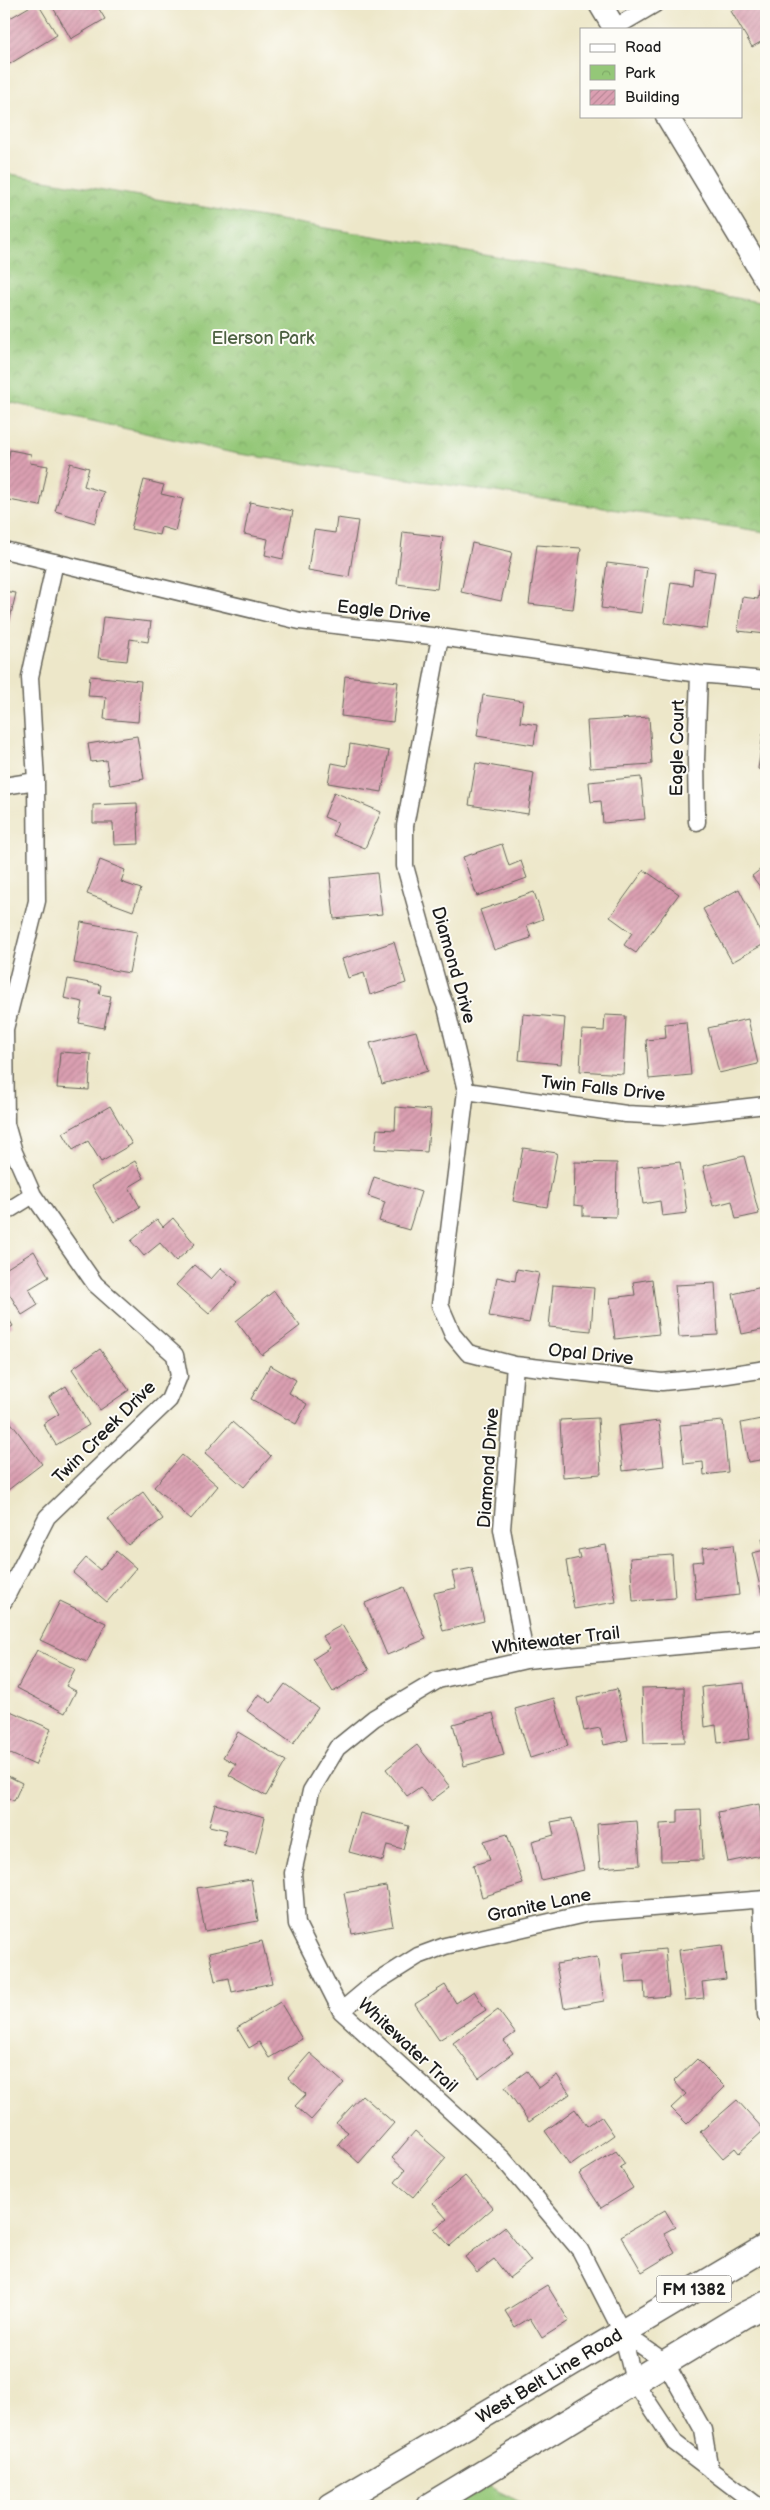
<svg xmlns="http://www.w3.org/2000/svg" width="770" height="2510" font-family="'Balsamiq Sans',sans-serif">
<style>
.grass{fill:url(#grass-tufts);stroke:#58724a}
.park{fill:url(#park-crowns);stroke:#58724a}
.building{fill:url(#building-hatch)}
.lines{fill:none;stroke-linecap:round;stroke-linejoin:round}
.street-casing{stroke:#656359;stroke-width:19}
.secondary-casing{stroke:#656359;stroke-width:25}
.primary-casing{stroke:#656359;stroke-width:28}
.street{stroke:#fff;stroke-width:16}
.secondary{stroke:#fff;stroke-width:22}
.primary{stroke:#fff;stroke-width:25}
.labels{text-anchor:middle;stroke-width:4;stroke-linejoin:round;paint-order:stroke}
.shield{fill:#fdfcf7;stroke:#605f5e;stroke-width:1}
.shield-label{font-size:16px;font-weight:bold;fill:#1c1c1c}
.park-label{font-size:18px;fill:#4c6041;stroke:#fdfcf7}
.street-label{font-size:18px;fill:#1c1c1c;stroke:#fdfcf7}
</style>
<defs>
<pattern id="grass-tufts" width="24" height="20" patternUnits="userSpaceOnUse" patternTransform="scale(1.25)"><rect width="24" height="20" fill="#94c778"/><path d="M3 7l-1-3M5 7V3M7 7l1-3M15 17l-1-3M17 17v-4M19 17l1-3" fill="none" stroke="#7faa67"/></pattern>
<pattern id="park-crowns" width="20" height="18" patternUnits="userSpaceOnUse" patternTransform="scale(1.25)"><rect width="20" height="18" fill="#94c778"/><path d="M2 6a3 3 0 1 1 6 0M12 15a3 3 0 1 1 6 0" fill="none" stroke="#7faa67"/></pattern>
<pattern id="building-hatch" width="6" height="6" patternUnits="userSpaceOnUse" patternTransform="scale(1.25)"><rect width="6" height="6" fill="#da9fb1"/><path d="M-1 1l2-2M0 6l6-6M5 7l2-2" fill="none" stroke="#ba8898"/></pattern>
</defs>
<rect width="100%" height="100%" fill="#fdfcf7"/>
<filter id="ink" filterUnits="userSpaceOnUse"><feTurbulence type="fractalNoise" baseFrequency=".02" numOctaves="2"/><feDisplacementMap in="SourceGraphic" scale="10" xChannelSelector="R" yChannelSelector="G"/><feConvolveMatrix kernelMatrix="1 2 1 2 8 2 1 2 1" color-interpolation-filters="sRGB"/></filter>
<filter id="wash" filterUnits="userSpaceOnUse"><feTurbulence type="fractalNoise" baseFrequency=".0096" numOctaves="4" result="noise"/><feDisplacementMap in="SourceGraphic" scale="20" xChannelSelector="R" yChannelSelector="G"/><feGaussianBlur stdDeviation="1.12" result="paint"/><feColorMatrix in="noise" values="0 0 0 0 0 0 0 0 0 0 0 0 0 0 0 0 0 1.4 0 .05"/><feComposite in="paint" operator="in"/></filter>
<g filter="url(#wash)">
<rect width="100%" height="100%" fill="#ede7c9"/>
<path class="grass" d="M486,2485L528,2506H450Z"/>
<path class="park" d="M4,173L766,303V532L233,453L4,401Z"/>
<g id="blocks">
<path class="building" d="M34,4H38L57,35L8,65L4,58V19L5,21Z
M51,4H109L99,9L105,19L71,39Z
M743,4H766V39L752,47L731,11Z
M10,450L31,454L30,463L48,466L40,506L4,499V483Z
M70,463L89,468L84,486L104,492L95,523L55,511Z
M144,480L164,485L161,494L183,499L175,531L161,527L159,535L131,529Z
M250,502L293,511L283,559L265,555L268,539L244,534Z
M337,518L358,521L349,577L308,570L314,530L335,533Z
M403,532L443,537L437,589L397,584Z
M472,543L512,552L501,601L461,592Z
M537,545L581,548L573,609L529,604Z
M607,563L647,568L641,613L601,608Z
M694,569L715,572L707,629L665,623L671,582L692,585Z
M760,583L766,584V634L738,631L742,597L758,599Z
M4,591L16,593L6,636L4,635Z
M103,617L151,622L148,642L130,639L127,661L98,658Z
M90,676L141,681L138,722L104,719L106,697L88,696Z
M345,676L398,682L393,722L341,716Z
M483,695L523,701L520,722L537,725L534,745L477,736Z
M649,717L652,764L590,768L587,721Z
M763,733H766V771L758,769Z
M137,736L144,779L110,785L106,760L91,762L88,744Z
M350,744L389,751L382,792L328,783L332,763L347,766Z
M476,763L534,773L528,814L469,805Z
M641,777L645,819L603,823L601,801L591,802L589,782Z
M334,792L381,812L365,848L333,835L338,823L324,817Z
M137,803L139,844L114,845L113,823H93V805Z
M4,834L9,836L4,853Z
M502,844L509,866L521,861L527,878L477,896L463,857Z
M100,860L125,870L121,882L141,889L133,911L87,894Z
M766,865V895L752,876Z
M644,870L679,894L636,953L624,945L632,933L610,917Z
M377,873L382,914L334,919L330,878Z
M739,889L766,943L732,962L703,909Z
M534,892L543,919L527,925L531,938L494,950L480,910Z
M81,922L137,932L129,973L74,963Z
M394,942L406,983L370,995L364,973L348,978L342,959Z
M68,979L101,985L99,994L111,996L104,1028L79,1023L83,1002L64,998Z
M523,1014L565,1018L561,1064L519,1060Z
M605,1015L626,1016L623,1074L580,1071L582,1030L604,1031Z
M748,1019L758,1064L719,1073L708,1028Z
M686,1022L691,1075L649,1079L646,1040L666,1038L665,1024Z
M416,1031L428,1071L382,1084L370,1043Z
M60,1052L91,1054L89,1090L57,1088Z
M110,1106L132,1144L101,1162L88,1141L73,1150L63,1133Z
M396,1107L431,1110L427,1152L375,1149L377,1129L395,1130Z
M523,1148L557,1153L547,1207L513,1201Z
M744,1156L759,1214L736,1219L732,1201L713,1206L703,1166Z
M135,1161L144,1178L129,1187L140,1207L114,1222L92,1186Z
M575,1162L617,1163L616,1217L583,1216V1206L574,1205Z
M680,1162L687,1213L662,1216L660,1201L643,1204L638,1167Z
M374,1177L421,1192L409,1230L379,1221L385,1202L368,1196Z
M173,1218L195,1244L176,1261L160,1243L144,1256L131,1241L157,1219L163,1227Z
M34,1251L49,1277L29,1289L38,1305L22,1315L4,1285V1270Z
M195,1265L211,1279L221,1268L238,1282L209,1314L176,1285Z
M517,1269L539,1273L529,1323L489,1316L497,1277L515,1281Z
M652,1279L659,1334L615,1339L610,1298L635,1295L633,1282Z
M715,1283L718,1335L679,1337L675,1285Z
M553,1285L594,1288L591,1331L549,1327Z
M766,1286V1329L742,1334L733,1294Z
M274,1291L300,1326L262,1355L236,1321Z
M4,1311L13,1326L4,1331Z
M100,1349L129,1390L100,1410L72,1369Z
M270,1365L296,1380L289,1393L307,1404L296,1424L251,1399Z
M66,1386L89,1425L56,1445L43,1424L59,1414L49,1397Z
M598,1418L601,1474L563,1477L560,1420Z
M766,1418V1459L748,1462L741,1423Z
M9,1420L42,1464L8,1490L4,1484V1424Z
M659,1421L664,1466L623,1471L618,1426Z
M723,1421L728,1472L704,1475L703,1462L684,1464L680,1425Z
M232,1422L271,1456L244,1487L205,1453Z
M182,1455L218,1486L191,1519L154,1487Z
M143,1492L163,1519L128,1545L108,1519Z
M766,1538V1594L762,1595L752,1553L765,1550L762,1539Z
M606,1545L616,1602L574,1609L566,1561L580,1558L578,1550Z
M733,1545L739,1595L696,1600L692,1562L704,1561L702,1548Z
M116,1551L136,1568L107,1602L73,1573L86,1558L100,1570Z
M672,1555L675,1598L633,1601L630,1558Z
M472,1568L484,1621L443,1631L434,1593L456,1588L452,1572Z
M404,1587L426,1639L387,1655L365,1603Z
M60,1601L106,1623L87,1662L40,1640Z
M342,1625L369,1670L333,1692L313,1659L330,1648L322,1636Z
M37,1650L75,1669L66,1686L76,1691L65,1713L17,1688Z
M744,1683L750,1739L718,1743L716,1725L705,1727L702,1687Z
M763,1683H766V1701H765Z
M285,1684L318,1708L293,1744L247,1711L259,1694L271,1703Z
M684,1687L685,1742L644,1743L642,1688Z
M617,1689L628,1740L604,1745L600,1728L584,1731L577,1698Z
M554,1698L568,1746L530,1758L515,1709Z
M8,1710L51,1729L35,1765L4,1751V1720Z
M493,1713L504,1755L464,1766L453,1724Z
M238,1732L286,1761L266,1796L229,1775L236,1764L223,1757Z
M417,1745L450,1787L431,1801L420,1787L407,1796L386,1769Z
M4,1774L22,1783L14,1801L4,1796Z
M215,1804L265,1817L256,1853L223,1845L227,1830L209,1826Z
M759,1804L766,1854L728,1862L718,1812Z
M701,1809L703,1860L661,1861L660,1824L678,1823V1810Z
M360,1813L409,1826L403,1849L387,1845L383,1861L349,1852Z
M572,1818L584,1870L541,1880L532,1841L554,1835L551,1822Z
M637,1821L640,1865L600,1868L597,1824Z
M507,1834L523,1884L482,1897L473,1865L490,1860L484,1841Z
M251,1879L258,1921L205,1931L197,1888Z
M386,1886L393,1926L352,1934L344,1893Z
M262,1941L272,1983L232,1992L229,1978L215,1981L209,1953Z
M722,1945L726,1979L702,1982L704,1998L685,2000L679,1950Z
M665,1949L669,1996L645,1998L644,1982L626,1983L623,1953Z
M597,1957L604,2001L564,2008L556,1964Z
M445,1985L456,2003L474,1991L486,2010L439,2040L415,2004Z
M280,2002L302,2039L269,2058L259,2042L249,2048L237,2028Z
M498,2010L515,2033L504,2041L513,2053L479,2078L453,2043Z
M310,2053L344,2083L311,2120L295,2106L306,2094L288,2078Z
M697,2059L725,2087L687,2124L671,2108L686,2094L674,2081Z
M527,2071L539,2088L557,2075L570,2094L529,2122L505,2087Z
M362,2095L394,2123L359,2163L338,2144L348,2132L336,2123Z
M737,2100L764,2130L739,2153L735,2148L723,2158L700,2132Z
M575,2109L587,2126L601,2116L614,2135L570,2166L545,2131Z
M415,2131L446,2158L413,2197L395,2182L405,2170L392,2158Z
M616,2151L625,2164L620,2167L633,2188L601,2208L579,2174Z
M465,2176L493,2208L450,2246L434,2229L447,2219L433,2203Z
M665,2210L675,2227L664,2233L675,2252L642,2272L621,2236Z
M504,2227L531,2261L509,2278L494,2259L477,2272L465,2257Z
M547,2285L569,2321L542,2338L530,2318L515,2327L505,2311Z"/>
</g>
</g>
<g filter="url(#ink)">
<use href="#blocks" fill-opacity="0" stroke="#656359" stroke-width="1"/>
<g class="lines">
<defs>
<path id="street" d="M614,28L655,4
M4,550L300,621L440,637L699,674L766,680
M440,637L405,826V866L440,992L446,1007L466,1091L440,1305L453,1335L468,1353L515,1365L662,1382L714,1377L766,1369
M4,786L36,781
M697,822L696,760L699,674
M466,1091L626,1114L666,1116L766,1105
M4,1213L33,1195
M515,1365L502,1529L526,1660
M4,1601L47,1517L169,1400L179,1376L175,1355L95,1284L33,1195L14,1152L6,1124L5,1029L37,901L36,781L30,677L55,562
M761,1900L766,2015
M341,2011L372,1985L418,1956L445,1946L589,1913L766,1899
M622,2332L665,2362L703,2430L710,2470
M758,2506L675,2443L634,2381L622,2332L580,2250L503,2159L341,2011L297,1924L293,1873L311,1791L337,1748L374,1718L438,1680L526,1660L766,1638"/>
<path id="secondary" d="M600,4L615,29
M667,116L766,280"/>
<path id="primary" d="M331,2506L766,2247
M429,2506L744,2315L766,2304"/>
</defs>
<use href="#street" class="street-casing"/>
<use href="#secondary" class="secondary-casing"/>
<use href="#primary" class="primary-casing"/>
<use href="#street" class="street"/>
<use href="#secondary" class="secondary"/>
<use href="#primary" class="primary"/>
</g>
</g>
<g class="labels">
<rect class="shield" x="656.5" y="2275.5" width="75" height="27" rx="4"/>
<g class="shield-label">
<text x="694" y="2295">FM 1382</text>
</g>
<g class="park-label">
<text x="263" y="344">Elerson Park</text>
</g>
<g class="street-label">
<text transform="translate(384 611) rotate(6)" y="6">Eagle Drive</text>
<text transform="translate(677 748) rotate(-89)" y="6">Eagle Court</text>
<text transform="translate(454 965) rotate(74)" y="6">Diamond Drive</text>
<text transform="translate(603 1088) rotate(6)" y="6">Twin Falls Drive</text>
<text transform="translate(591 1354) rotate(6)" y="6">Opal Drive</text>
<text transform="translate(104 1432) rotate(-45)" y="6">Twin Creek Drive</text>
<text transform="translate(488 1468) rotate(-86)" y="6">Diamond Drive</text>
<text transform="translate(556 1640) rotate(-7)" y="6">Whitewater Trail</text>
<text transform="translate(539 1905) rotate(-12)" y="6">Granite Lane</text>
<text transform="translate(408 2045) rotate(43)" y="6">Whitewater Trail</text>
<text transform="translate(549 2376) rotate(-31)" y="6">West Belt Line Road</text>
</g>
</g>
<rect width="770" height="2510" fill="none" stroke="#fdfcf7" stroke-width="20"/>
<rect x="580" y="28" width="162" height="90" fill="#fdfcf7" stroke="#a3a29f"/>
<rect x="590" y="44" width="25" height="8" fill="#ffffff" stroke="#a3a29f"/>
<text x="625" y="52" font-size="15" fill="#1c1c1c">Road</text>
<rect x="590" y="65" width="25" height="15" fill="url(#park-crowns)" stroke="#a3a29f"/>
<text x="625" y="78" font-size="15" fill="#1c1c1c">Park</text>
<rect x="590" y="90" width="25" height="15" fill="url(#building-hatch)" stroke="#a3a29f"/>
<text x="625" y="102" font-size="15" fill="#1c1c1c">Building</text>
</svg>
